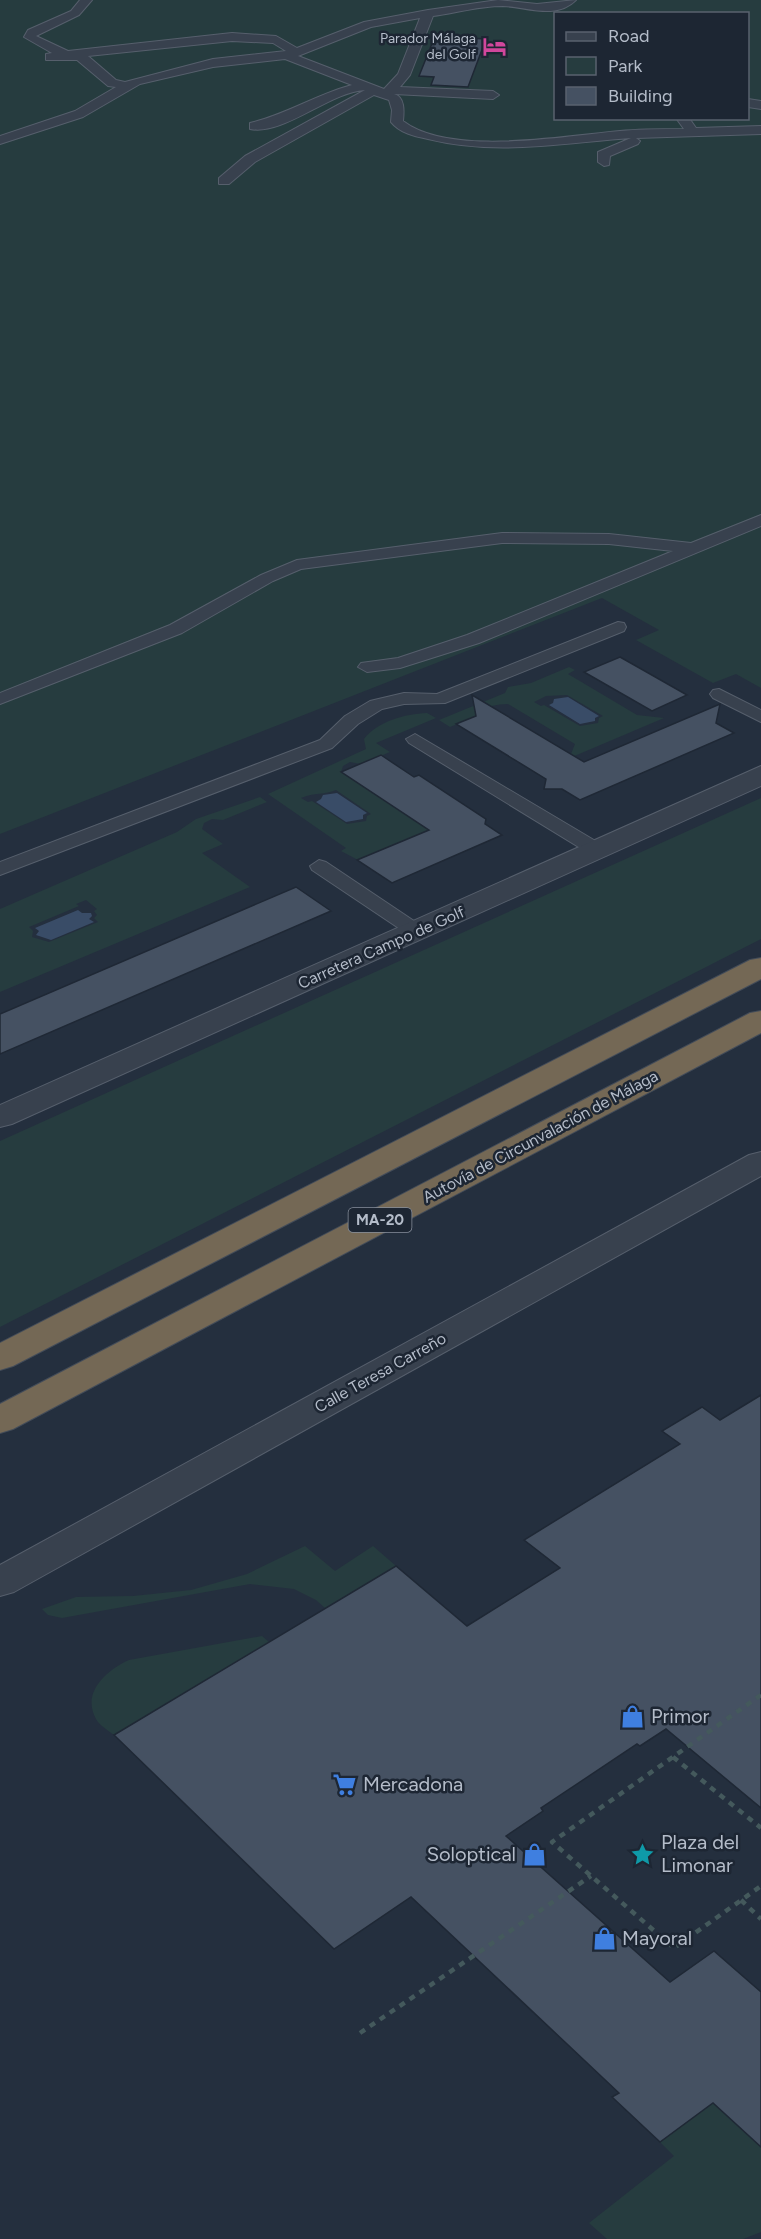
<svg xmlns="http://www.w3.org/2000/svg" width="761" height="2239" font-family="Figtree,sans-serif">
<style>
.green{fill:#263c3f;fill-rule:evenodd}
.water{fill:#394c67}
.building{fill:#455162;stroke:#1f2835;stroke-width:1.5}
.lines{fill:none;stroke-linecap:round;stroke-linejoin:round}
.service-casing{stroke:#565f6c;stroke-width:2}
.minor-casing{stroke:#565f6c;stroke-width:2}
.tertiary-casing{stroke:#565f6c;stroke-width:2}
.motorway-casing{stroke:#434c59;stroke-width:2}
.path{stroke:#44595c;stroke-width:4.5;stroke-dasharray:6 6;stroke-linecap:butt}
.service{fill:#38414e;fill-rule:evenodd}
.minor{fill:#38414e;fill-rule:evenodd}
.tertiary{fill:#38414e;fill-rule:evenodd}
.motorway{fill:#746855;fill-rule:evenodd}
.labels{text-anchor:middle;stroke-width:5;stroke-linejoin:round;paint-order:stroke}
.far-poi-label{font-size:14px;fill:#b4bcc9;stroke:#1d2633;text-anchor:end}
.shield{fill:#1d2633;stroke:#878f9c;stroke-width:1.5}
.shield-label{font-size:15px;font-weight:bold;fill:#b4bcc9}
.street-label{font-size:16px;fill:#b4bcc9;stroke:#1d2633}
.near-poi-label{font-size:20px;fill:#b4bcc9;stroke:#1d2633;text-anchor:start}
</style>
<rect width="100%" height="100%" fill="#242f3e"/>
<path class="green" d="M0,0H761V688L736,674L713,683L636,640L659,630L602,598L0,834ZM556,14H748V118H556Z
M569,667L575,670L568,674L637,715L664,718L565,760L561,758L571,754L575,744L508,704C496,704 487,707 475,711L476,716L450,727L439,720L505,693L508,687L531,683ZM567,695L603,716L599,718L598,723L580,726L544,705L541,706L534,702L546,696Z
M427,713L436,718L376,743L390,752L361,764L350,762L343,766L341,772L406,814L468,813L358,860L341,851L346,848L268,794L366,749L364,739C378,721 405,714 427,713ZM336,790L371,814L367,816L366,821L347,824L312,801L308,802L301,798C314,792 325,795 336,790Z
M260,797L267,802L223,820L212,819L204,823L202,829L223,844L202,853L250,887L0,992V909L177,832L196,819ZM86,900L97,909L94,911L97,915L94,918L98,922L49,942L32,937L33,931L29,927L79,906L76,904Z
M761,798V939L0,1327V1141Z
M305,1546L335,1571L373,1546L396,1566L325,1608L316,1600L294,1589L250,1584L62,1618L48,1615L42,1609L76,1597L133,1596L191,1590L247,1574Z
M262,1636L269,1642L114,1735C109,1731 99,1725 96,1719C81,1692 107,1670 129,1660Z
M713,2103L761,2125V2232L743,2239H607L589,2223L674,2156L660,2142Z"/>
<path class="water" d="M568,697L599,716L595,718V721L580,724L549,705L553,703L554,699Z
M337,793L367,813L363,815V819L346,822L316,802L321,799L323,795Z
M78,910L82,913H91L92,916L89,919L94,922L51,940L36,935L39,931L35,928Z"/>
<path class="building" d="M435,36L486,39L468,87L431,85L434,77L419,76Z
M620,657L643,670L687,695L652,711L584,672Z
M472,695L584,762L720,704L716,723L734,733L580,800L562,789H544L546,779L456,724L476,716Z
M381,755L414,777L419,775L486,819L485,824L502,835L392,883L357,860L429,830L341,772Z
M296,887L331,911L0,1054V1014Z
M761,1395V1808L666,1729L640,1746L637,1744L541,1808L543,1811L506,1836L670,1982L714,1951L761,1992V2147L713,2103L660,2142L612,2097L619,2093L411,1897L334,1949L114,1735L396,1566L467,1626L560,1568L524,1540L680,1444L662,1431L702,1407L720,1420Z"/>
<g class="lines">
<defs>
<path id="service" d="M80,0H92L79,15L36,36L68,51L232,33L276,36L297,48L364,22L428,10L498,0L537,4L576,0C556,20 527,7 503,6C480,6 455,13 433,16L410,75L400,87L493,91L499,95L493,99L394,94C405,97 404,111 403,121C450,157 564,136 620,131C641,129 662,129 684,129L676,118H689L696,128L761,126V134L636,138L640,141L638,144L610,156L609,165L604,166L598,162V152L631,138C561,143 497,156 428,139C414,136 400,133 391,122L392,110L389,100L374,95L255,162L229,184H219V178L245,156L365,90C330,92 283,136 250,129V123C286,115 317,94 352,85L285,59L213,67L140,84L83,117L0,144V136L75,111L116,87L108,86L77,60H46V54L52,53L24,37L28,30L71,11ZM420,18L398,74L384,89L298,56L371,27ZM232,41L273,43L286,51L213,59L125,82L116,80L88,56Z
M748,99L761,101V109L748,107Z
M761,515V526L479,643L400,668L367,672L358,667L361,663L398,658L467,635L673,551L609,544L502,543L301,569L273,581L182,633L0,704V693L170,625L261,575L297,560L502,533L609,534L691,543Z
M618,622L624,623L626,627L624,631L445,703L404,704L382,709L358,724L332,748L0,875V862L320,740L345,716L370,701L404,693L437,694Z
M719,689L761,710V722L713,698L710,694L713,690Z
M415,734L604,846L606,850L597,856L590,854L409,743L406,739Z
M319,860L326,862L423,927L426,931L423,935H409L312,870L310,866Z"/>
<path id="minor" d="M761,1152V1176L14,1592L0,1596V1565L749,1155Z"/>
<path id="tertiary" d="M761,766V786L12,1124L0,1127V1105Z"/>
<path id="motorway" d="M761,958V979L13,1366L0,1370V1343L750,960Z
M761,1011V1033L13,1429L0,1433V1404L750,1013Z"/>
</defs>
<use href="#service" class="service-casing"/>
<use href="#minor" class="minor-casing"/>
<use href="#tertiary" class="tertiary-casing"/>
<use href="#motorway" class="motorway-casing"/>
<path class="path" d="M761,1695L552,1842L674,1948L761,1886
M673,1757L761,1828
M741,1900L761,1919
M360,2033L591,1876"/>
<use href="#service" class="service"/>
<use href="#minor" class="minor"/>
<use href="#tertiary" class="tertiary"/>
<use href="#motorway" class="motorway"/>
</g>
<defs>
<symbol id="hotel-bare" viewBox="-9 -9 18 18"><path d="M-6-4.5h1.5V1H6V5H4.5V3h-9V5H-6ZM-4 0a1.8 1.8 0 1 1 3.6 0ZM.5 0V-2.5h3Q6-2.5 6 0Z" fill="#d1479c" stroke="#1d2633" stroke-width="2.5" paint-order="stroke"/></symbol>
<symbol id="shop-bare" viewBox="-9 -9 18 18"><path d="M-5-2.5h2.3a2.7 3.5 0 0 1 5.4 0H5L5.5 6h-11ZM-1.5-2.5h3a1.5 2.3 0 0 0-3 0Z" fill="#3f7fe0" stroke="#1d2633" stroke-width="2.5" paint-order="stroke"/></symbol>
<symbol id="supermarket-bare" viewBox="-9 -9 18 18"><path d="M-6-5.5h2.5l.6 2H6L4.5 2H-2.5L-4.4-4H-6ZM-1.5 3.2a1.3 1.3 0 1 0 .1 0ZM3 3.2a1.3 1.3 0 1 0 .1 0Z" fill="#3f7fe0" stroke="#1d2633" stroke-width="2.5" paint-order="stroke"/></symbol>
<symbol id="sight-bare" viewBox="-9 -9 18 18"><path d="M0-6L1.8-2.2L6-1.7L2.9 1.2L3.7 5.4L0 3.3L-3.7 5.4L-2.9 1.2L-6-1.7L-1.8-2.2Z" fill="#0f9aa8" stroke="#1d2633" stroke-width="2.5" paint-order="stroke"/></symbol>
</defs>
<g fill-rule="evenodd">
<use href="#hotel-bare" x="478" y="30" width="33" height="33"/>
<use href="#shop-bare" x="616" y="1700" width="33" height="33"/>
<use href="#supermarket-bare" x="328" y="1768" width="33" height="33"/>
<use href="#shop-bare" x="518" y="1838" width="33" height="33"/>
<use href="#sight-bare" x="626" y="1838" width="33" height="33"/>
<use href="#shop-bare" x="588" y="1922" width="33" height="33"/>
</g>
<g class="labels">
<g class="far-poi-label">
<text x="476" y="43">Parador Málaga<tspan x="476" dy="16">del Golf</tspan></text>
</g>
<rect class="shield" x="348.5" y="1208" width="63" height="24" rx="4.5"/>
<g class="shield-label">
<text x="380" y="1225">MA-20</text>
</g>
<g class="street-label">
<text transform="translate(381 947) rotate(-24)" y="6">Carretera Campo de Golf</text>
<text transform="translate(540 1136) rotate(-28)" y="6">Autovía de Circunvalación de Málaga</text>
<text transform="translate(380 1372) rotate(-29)" y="6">Calle Teresa Carreño</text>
</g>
<g class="near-poi-label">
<text x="651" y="1723">Primor</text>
<text x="363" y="1791">Mercadona</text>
<text x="661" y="1849">Plaza del<tspan x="661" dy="23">Limonar</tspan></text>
<text x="516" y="1861" text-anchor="end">Soloptical</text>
<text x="622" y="1945">Mayoral</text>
</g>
</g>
<rect x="554" y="12" width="195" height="108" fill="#1d2633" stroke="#59626f" stroke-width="1.5"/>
<rect x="566" y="32" width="30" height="9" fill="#38414e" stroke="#59626f" stroke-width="1.5"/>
<text x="608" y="42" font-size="18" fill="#b4bcc9">Road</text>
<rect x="566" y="57" width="30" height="18" fill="#263c3f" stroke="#59626f" stroke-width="1.5"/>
<text x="608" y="72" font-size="18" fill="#b4bcc9">Park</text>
<rect x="566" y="87" width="30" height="18" fill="#455162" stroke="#59626f" stroke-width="1.5"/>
<text x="608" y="102" font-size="18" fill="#b4bcc9">Building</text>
</svg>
